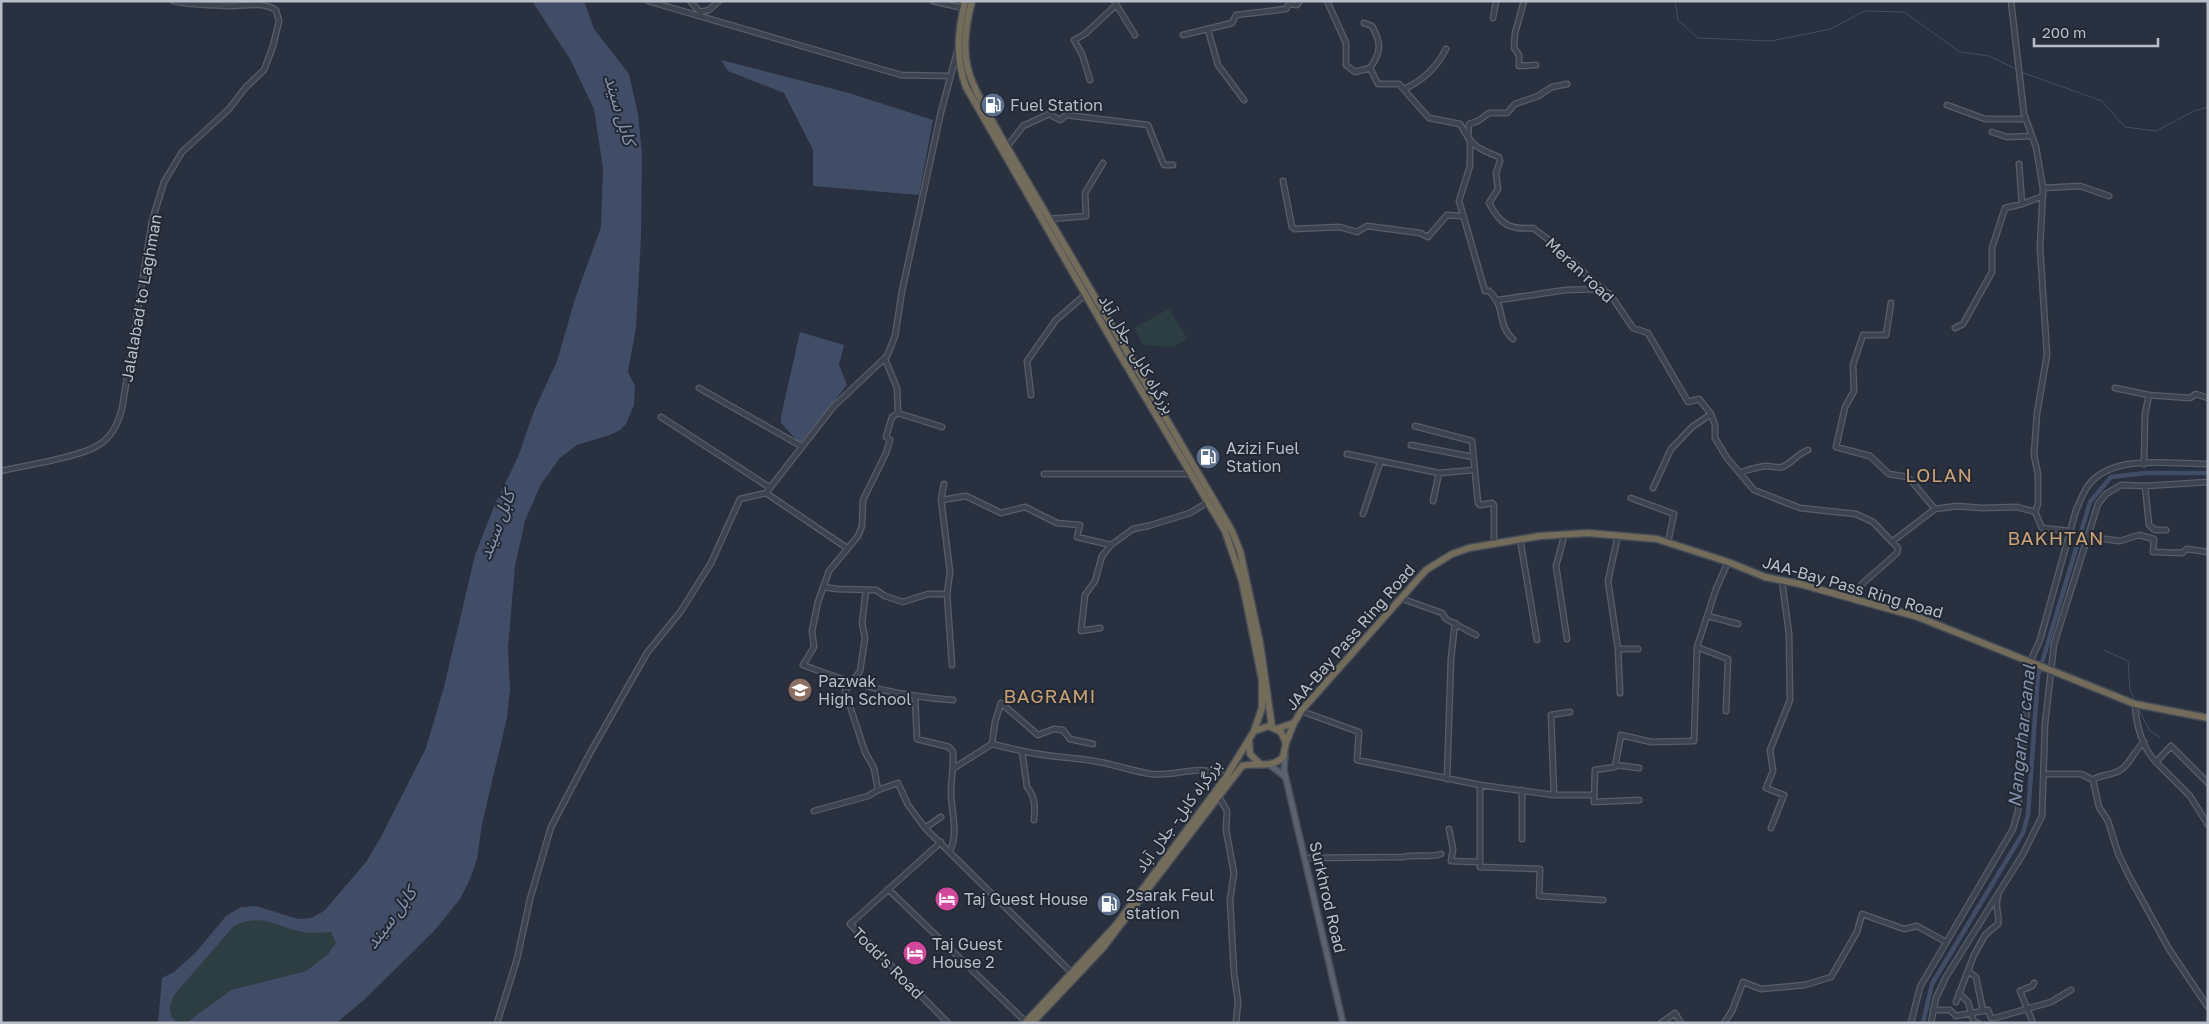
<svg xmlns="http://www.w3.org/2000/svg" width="2209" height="1024" font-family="'Golos Text','Noto Sans Arabic',sans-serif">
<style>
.green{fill:#2c3e41}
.water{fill:#414d66}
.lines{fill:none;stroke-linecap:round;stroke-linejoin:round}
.stream{stroke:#414d66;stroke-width:1}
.canal{stroke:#414d66;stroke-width:4.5}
.minor-casing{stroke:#585e69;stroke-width:7}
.major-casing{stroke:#474c58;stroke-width:8}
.highway-casing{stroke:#454b56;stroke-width:9}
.minor{stroke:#3d434f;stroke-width:4.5}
.major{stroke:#5b626f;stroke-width:5}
.highway{stroke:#746c5b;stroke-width:6}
.labels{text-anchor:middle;stroke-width:4;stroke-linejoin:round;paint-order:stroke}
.poi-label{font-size:16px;fill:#babec9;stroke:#222834;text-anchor:start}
.street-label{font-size:16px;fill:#babec9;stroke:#222834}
.water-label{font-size:18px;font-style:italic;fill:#8592ad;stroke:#222834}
.quarter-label{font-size:19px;letter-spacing:1px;fill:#caa174;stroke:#222834}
</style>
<rect width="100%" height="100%" fill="#29303f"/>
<path class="green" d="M1169,309L1188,339L1173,347L1143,345L1134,328Z
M260,919L304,932H331L336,943L328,954L306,971L231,990L186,1023L176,1021C167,1011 170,1005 175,994L234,926L245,920Z"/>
<path class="water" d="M532,1H584L594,29L629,74L638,114L642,153L641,238L636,328L628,372L635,386L634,405L626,424L620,430L610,435L577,445L560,458L541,484L525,521L515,566L508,648L510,689L507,718L482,824L477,859L470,879L460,899L435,930L364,1000L336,1023H186L231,990L306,971L328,954L336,943L331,932C322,932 312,934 303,932C276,927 262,912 234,926L175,994C169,1005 166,1019 182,1023H158L162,978L174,972L196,952L226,916L241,907L256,906L298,919L311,918L324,911L366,862L381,837L426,748L444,687L475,555L495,504L518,457L534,411L557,361L575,299L601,227L603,168L594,109L570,59Z
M721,60L849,93L933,120L919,195L813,186V150L784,93L728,71Z
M800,332L844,345L839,365L847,385L800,444L781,423V416Z"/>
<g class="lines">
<path class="stream" d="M1675,1L1678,20L1698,38L1771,41L1831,29L1864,11L1904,12L1960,52L1989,56L2018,70
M2021,72L2102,101L2125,127L2156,131L2194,111L2208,107
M2104,650L2128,661L2130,690L2134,698
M2139,710L2150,731L2160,737"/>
<path class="canal" d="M1923,1023L1932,984L2023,833L2028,815L2038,676L2090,502L2111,477L2145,473H2208"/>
<defs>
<path id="minor" d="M648,1L901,75L949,76
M690,1L700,12L709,10L719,1
M933,1L963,8
M1114,1L1135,35
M1327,1L1346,43V65L1355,72L1370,68L1378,84H1399L1429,118L1460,124C1472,146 1476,148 1499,157L1500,161L1496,173L1498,189L1489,203C1500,224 1509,230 1533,228L1553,243L1559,254L1571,260L1604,291L1610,294L1633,328L1648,333L1688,402L1699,399L1711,414L1715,425V438L1727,458L1754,490L1800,508L1856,514L1873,522L1898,548L1897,553L1862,584L1857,599
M1524,1L1515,33L1514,48L1519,55V66L1536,65
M2011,1L2024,114L2036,147L2043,188
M1493,18L1496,1
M1364,23L1372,26C1381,43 1382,51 1370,68
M1208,30L1218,65L1244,100
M1183,35L1232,23L1236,15L1286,9L1289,4L1297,5L1300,1
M1090,80L1082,54L1074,40L1085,34L1116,5
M1404,89C1422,81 1437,67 1446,49
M1947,105L1985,119H2026
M1992,132L2007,137L2030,136
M1468,138L1469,124L1478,121L1489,113H1507L1515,104L1538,96L1552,87L1567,84
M1470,141V166L1459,201L1485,291H1489C1507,308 1496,324 1513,339
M1007,147L1023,126L1049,114L1060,120L1066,115L1148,125L1164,165H1173
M2019,164L2022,204
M1283,181L1292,227L1295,229L1340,227L1357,232L1367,226L1420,233L1428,237L1447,215L1461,216
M1049,219L1086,216L1085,193L1103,163
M1499,300L1565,290L1603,289
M1891,303L1886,335H1863L1853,365L1854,391L1845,407L1836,447L1870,456L1889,474L1908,477L1935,509
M1955,328L1963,324L1992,272V248L2005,208L2022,204L2043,196
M885,359L897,388L898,413L942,427
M699,388L801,446
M2115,388L2149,395L2190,398L2196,394L2208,398
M1031,395L1027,361L1056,320L1086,294
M898,413L892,417L886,437L890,440L886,453L863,500L862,526L858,536L829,571L818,602L812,631L814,647L803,665C855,685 897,696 953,700
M661,417L769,487
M1415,426L1472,441L1478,503L1480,505L1492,503L1494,505V544
M1411,445L1473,457
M1347,454L1439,473L1474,470
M2144,464L2145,414L2149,395
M1,471C26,465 85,457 103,442C114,433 118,422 122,409L152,221L164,182L182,152L229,109L245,88L264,70L273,46L279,21L276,10C260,1 246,6 229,6C214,5 187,5 173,1
M1739,473C1748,470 1756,467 1766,466C1771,466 1776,468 1782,467C1791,464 1797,454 1808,450
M1044,474H1191
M944,484L941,499L950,572L947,594L952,665
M2145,486L2149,525L2155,530H2166
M1653,488L1671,449L1692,427L1711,414
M766,493L847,548
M1631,498L1674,514L1668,542
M942,500L966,496L1001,513L1025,507L1057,523L1080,525L1077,537L1111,545
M1433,501L1439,473
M1363,514L1380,463
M2070,531L2042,528L2035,512L2038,504V474L2034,455L2037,413L2047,355L2040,248L2043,188L2080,186L2109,196
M1565,533L1556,566L1567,639
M1618,535L1608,581L1618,649L1620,693
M2089,537L2120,541L2139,535L2154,539L2153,552L2182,553L2187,549L2208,552
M1520,539L1537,640
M1893,541L1935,509L1957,506L1982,508L2017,507L2035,512
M823,587L837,589L876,590L885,596L903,602L928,594H947
M866,590L862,623L865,638L860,671L845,691L865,752L874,768L878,790L898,783L908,805L925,828L1072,973
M1400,598L1442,613L1446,619L1476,635
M1708,616L1738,624
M1100,628L1081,631L1085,595L1095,581L1102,556L1111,545L1133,529L1148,526L1190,513L1208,502
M1697,647L1728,659L1726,711
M1618,649H1638
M915,697L917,739L949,747L953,752C954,766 951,779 951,792C951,812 959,831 950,851
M2135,704C2136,724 2142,748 2156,762L2171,746L2208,783
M1301,711L1359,732L1357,760L1480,785L1554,795H1594
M992,744L995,722L1001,703L1038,735L1054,729L1063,730L1070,739L1093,744
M1022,751C1046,757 1070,757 1094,761C1113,764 1132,771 1151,774C1179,777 1199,762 1226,777
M2156,762L2190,796L2208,825
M1616,765L1639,768
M954,768L992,744L1022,751L1027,787C1036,797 1035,809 1034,820
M2044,774H2081L2093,780L2099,807L2108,821L2118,853L2129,876L2169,949L2208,1007
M1447,779L1451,658L1455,623
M2093,780C2100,774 2113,776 2122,769C2130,763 2135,750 2144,742
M1480,785V867L1540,869L1539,896L1603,900
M1218,795L1227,811L1226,830L1234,873L1230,900L1234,973L1238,1002L1236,1023
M1554,795L1551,715L1570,712
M1639,800L1594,802L1595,770L1615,767L1621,735L1651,742L1694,741L1697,647L1716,589L1728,562
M814,811L868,796L878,790
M925,828L941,817
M1771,828L1784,795L1766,788L1773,771L1770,750L1790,700L1789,634L1782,581
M1449,829L1453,849L1451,861L1480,862
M1522,839V790
M941,842L850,924L948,1023
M1306,858L1403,857C1416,854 1429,858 1441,854
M888,889L1026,1022
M1969,972L1976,977L1983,1011
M1959,993L1968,1002L1974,1022L1978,1023
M1956,1002L1974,955L1985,935L1998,924C2000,912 1994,910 1998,896
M1933,1010H1950L1956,1016L1988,1010L1991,1018H1995L2051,1002L2071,990
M497,1023L517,959L530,899L551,827L590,753L647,653L681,611L711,563L740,499L766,493L833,407L887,356L895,336L902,291L941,112L957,52
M1661,1023L1675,1013L1681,1023
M1724,1023L1732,1011L1743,982L1761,989L1805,985L1831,977L1857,932L1862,914L1904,929L1917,926L1946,942
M1911,1023L1920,987L2013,829L2018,811L2031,660L2040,640L2076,510C2081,500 2084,489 2091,482C2117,454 2172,464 2208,464
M1931,1023L1936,998L1946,977L2023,854L2042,816L2045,724L2054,644L2098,504L2106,494L2121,485L2145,486L2208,482
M2033,1023L2020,991L2032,986L2034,983"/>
<path id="major" d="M1285,755L1284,770L1343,1023
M1270,765L1284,776"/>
<path id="highway" d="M965,1C958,32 955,57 966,87L1119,353L1225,531L1242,581L1262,680V708L1254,731
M972,1C955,65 971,81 1000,135L1232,531L1240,551L1260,643L1272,727
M1276,729L1294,723
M1249,741L1250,754L1259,763
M1286,743L1294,723L1301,711L1426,570L1452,554L1469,548L1540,536L1588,533L1657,539L1728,562L1765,577L1800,584L1918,617L2135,704L2208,718
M1025,1023L1116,925L1226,777L1254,731L1269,726L1281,732L1286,743L1283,757C1272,769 1256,762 1242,766L1102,949L1032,1023"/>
</defs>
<use href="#minor" class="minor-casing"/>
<use href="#major" class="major-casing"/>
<use href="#highway" class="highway-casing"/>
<use href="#minor" class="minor"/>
<use href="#major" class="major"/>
<use href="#highway" class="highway"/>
</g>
<defs>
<symbol id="fuel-disc" viewBox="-11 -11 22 22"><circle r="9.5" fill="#5c6f8a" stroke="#222834"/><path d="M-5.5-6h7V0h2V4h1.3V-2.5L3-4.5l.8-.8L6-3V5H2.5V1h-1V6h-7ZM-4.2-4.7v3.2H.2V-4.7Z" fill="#fff"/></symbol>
<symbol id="school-disc" viewBox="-11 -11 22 22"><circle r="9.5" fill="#8d6e63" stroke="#222834"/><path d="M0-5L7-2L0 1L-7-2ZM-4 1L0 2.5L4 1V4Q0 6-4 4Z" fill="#fff"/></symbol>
<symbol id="hotel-disc" viewBox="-11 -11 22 22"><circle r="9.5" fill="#d1479c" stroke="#222834"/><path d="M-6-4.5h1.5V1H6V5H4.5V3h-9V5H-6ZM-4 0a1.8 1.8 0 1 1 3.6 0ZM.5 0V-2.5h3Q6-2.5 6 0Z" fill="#fff"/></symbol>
</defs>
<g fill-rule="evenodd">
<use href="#fuel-disc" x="979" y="91" width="28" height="28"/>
<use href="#fuel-disc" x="1194" y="443" width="28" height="28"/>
<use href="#school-disc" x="786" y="676" width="28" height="28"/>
<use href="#hotel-disc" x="933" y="885" width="28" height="28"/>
<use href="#fuel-disc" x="1095" y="890" width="28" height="28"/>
<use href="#hotel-disc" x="901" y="939" width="28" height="28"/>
</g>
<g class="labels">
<g class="poi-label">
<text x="1010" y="111">Fuel Station</text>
<text x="1226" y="454">Azizi Fuel<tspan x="1226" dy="18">Station</tspan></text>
<text x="818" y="687">Pazwak<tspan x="818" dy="18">High School</tspan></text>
<text x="1126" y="901">2sarak Feul<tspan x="1126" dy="18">station</tspan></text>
<text x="964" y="905">Taj Guest House</text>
<text x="932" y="950">Taj Guest<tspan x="932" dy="18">House 2</tspan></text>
</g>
<g class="street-label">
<text transform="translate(1580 270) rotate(43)" y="6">Meran road</text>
<text transform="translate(141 298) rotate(-80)" y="6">Jalalabad to Laghman</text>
<text transform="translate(1137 354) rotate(60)" y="6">بزرگراه کابل- جلال آباد</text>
<text transform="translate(1853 587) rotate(16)" y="6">JAA-Bay Pass Ring Road</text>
<text transform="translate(1350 637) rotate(-49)" y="6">JAA-Bay Pass Ring Road</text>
<text transform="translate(1178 816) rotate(-54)" y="6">بزرگراه کابل- جلال آباد</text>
<text transform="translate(1328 897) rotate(77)" y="6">Surkhrod Road</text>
<text transform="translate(888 963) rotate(45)" y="6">Todd's Road</text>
</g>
<g class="water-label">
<text transform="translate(620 110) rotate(74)" y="6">کابل سيند</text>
<text transform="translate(497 525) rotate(-69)" y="6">کابل سيند</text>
<text transform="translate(2022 736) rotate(-84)" y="6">Nangarhar canal</text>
<text transform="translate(391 918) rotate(-53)" y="6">کابل سيند</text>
</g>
<g class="quarter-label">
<text x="1939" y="482">LOLAN</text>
<text x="2056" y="545">BAKHTAN</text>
<text x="1050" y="703">BAGRAMI</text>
</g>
</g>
<rect width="2209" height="1024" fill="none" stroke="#babec9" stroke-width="5"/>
<path d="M2034 38v8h124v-8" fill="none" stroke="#babec9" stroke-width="2.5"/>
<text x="2042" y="38" font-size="15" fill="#babec9" stroke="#222834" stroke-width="4" paint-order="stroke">200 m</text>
</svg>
